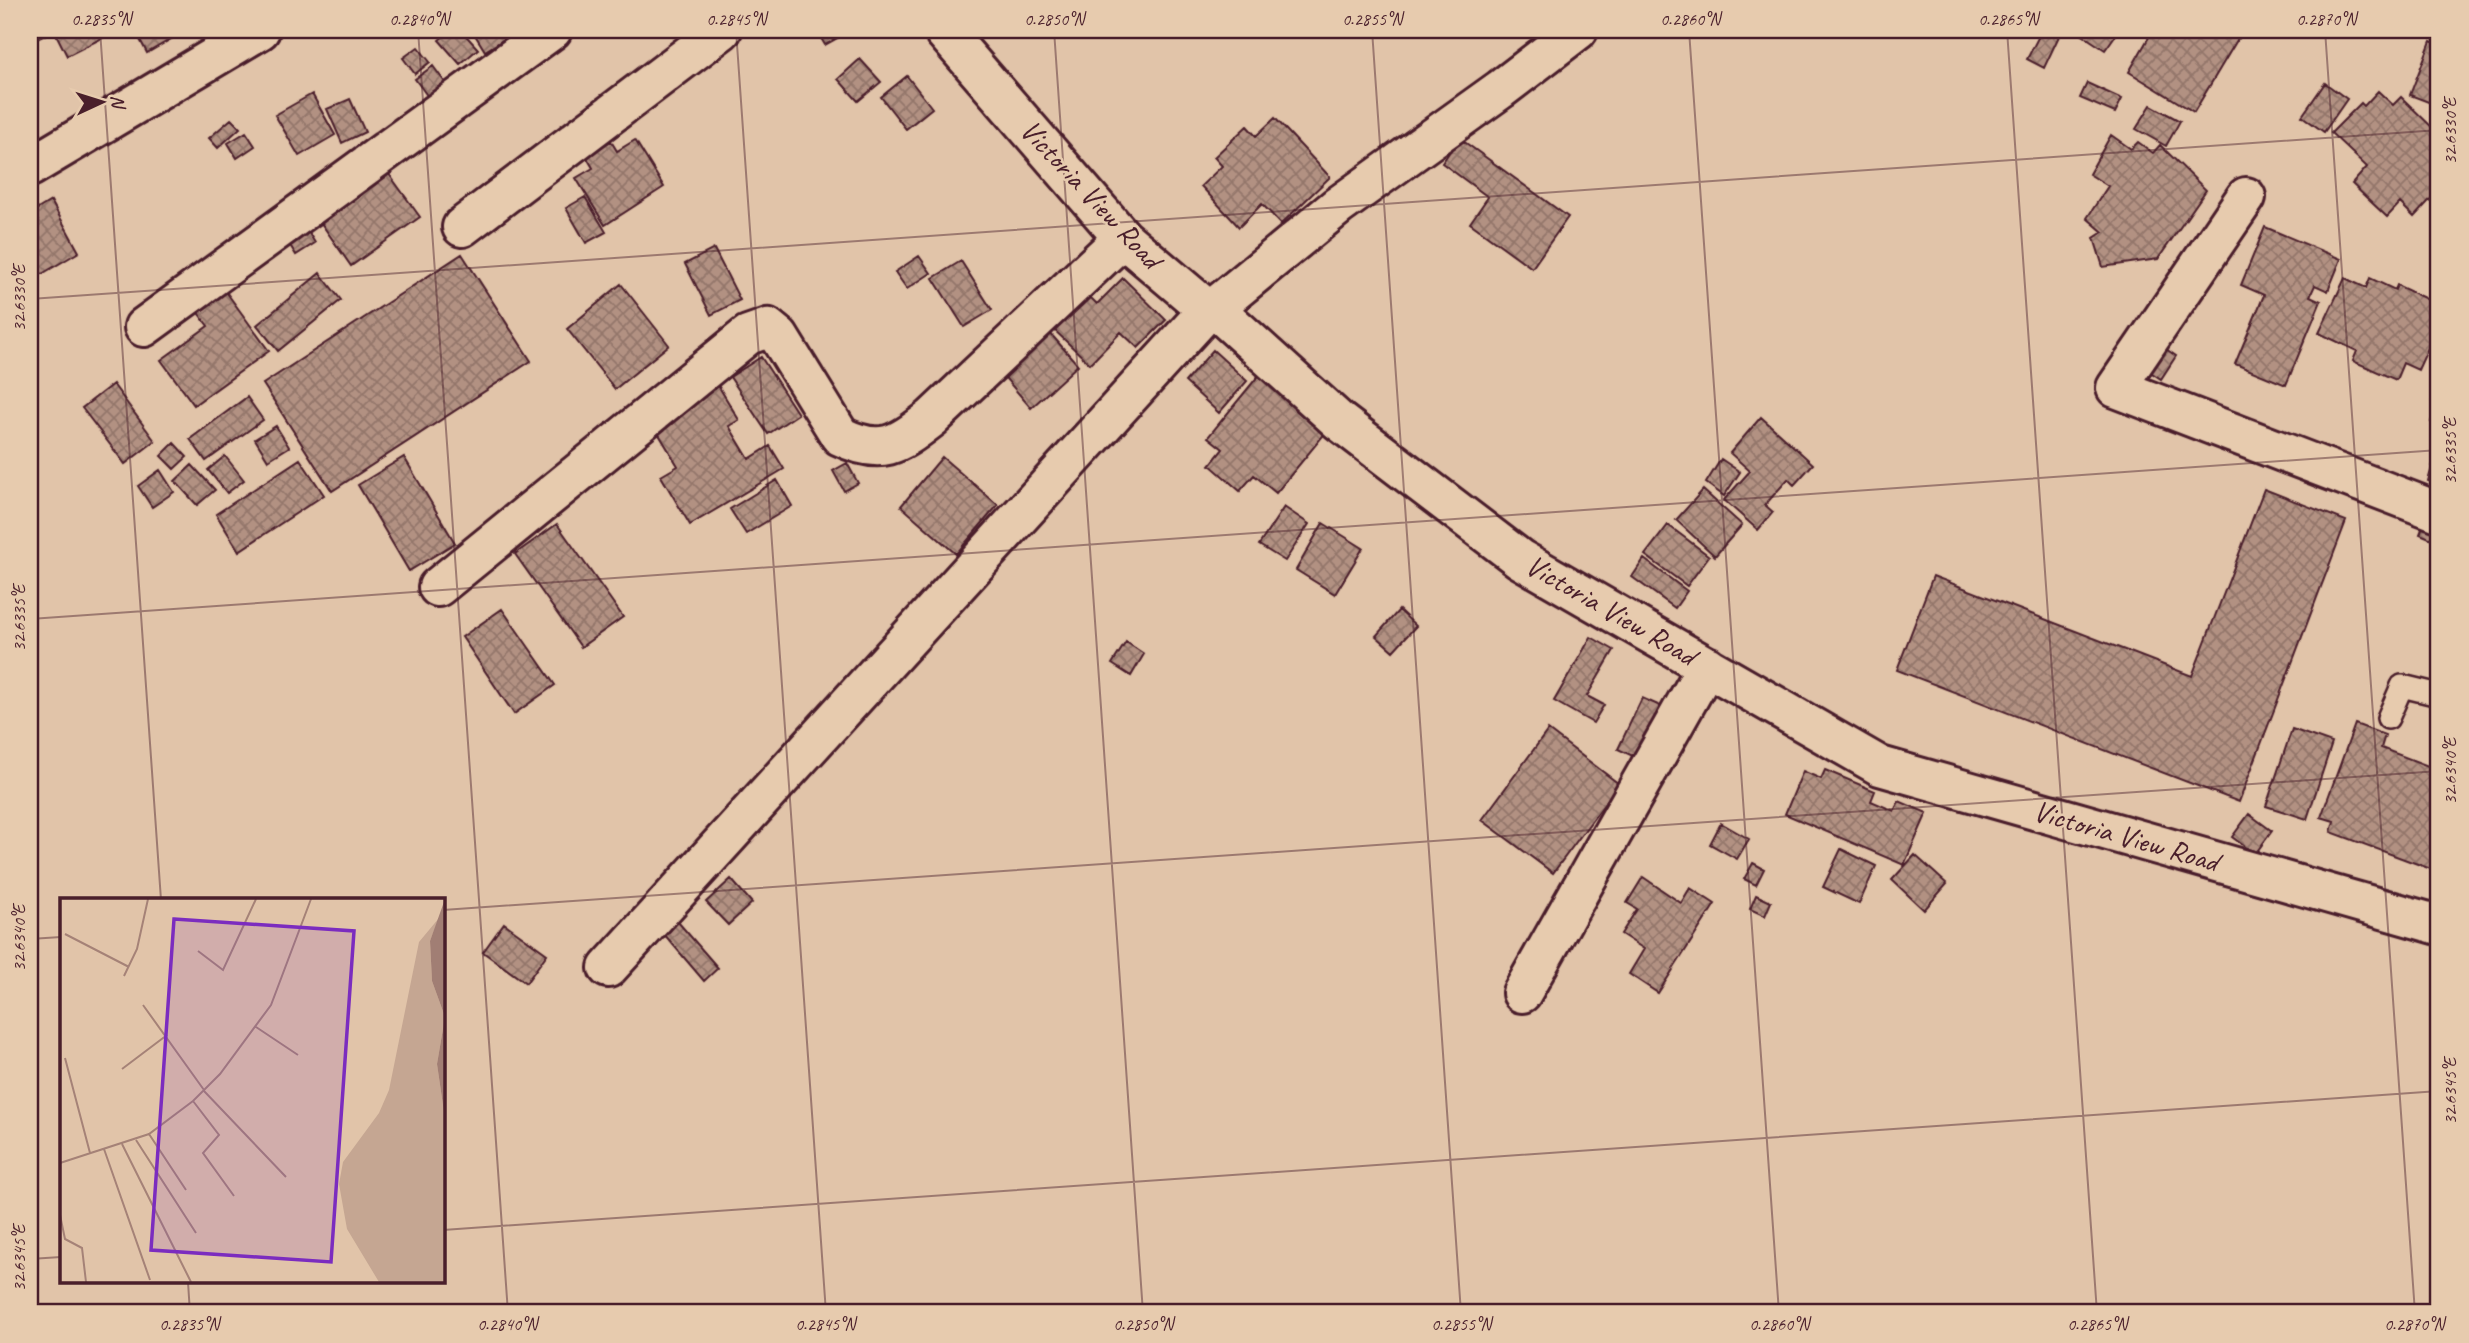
<svg xmlns="http://www.w3.org/2000/svg" width="2469" height="1343" font-family="Caveat,sans-serif">
<style>
.building{fill:url(#building-cross-hatch);stroke:#4a1f2b;stroke-width:2}
.lines{fill:none;stroke-linecap:round;stroke-linejoin:round}
.lane-casing{stroke:#4a1f2b;stroke-width:26}
.street-casing{stroke:#4a1f2b;stroke-width:44}
.lane{stroke:#e7cbae;stroke-width:21}
.street{stroke:#e7cbae;stroke-width:38}
.ticks{fill:none;stroke:#4a1f2b;stroke-width:2;stroke-opacity:0.45}
.labels{text-anchor:middle;stroke-width:5;stroke-linejoin:round;paint-order:stroke}
.street-label{font-size:30px;fill:#4a1f2b;stroke:#e7cbae}
.inset-road{fill:none;stroke:#a58277;stroke-width:2}
.view{fill:#7b2cbf;fill-opacity:0.15;stroke:#7b2cbf;stroke-width:3.5}
.inset-edge{fill:none;stroke:#4a1f2b;stroke-width:3.5}
.neatline{fill:none;stroke:#4a1f2b;stroke-width:2.5}
.ticks-label{font-size:18px;text-anchor:middle;fill:#4a1f2b}
</style>
<defs>
<pattern id="building-cross-hatch" width="8" height="8" patternUnits="userSpaceOnUse" patternTransform="scale(1.75)"><rect width="8" height="8" fill="#b29182"/><path d="M0 0l8 8M0 8l8-8" fill="none" stroke="#93766b"/></pattern>
</defs>
<rect width="100%" height="100%" fill="#e1c4a9"/>
<filter id="ink" filterUnits="userSpaceOnUse"><feTurbulence type="fractalNoise" baseFrequency=".0143" numOctaves="2"/><feDisplacementMap in="SourceGraphic" scale="14" xChannelSelector="R" yChannelSelector="G"/><feConvolveMatrix kernelMatrix="1 2 1 2 8 2 1 2 1" color-interpolation-filters="sRGB"/></filter>
<g filter="url(#ink)">
<path class="building" d="M30,30H48L49,33L33,41Z
M54,30H118L67,56Z
M135,30H181L183,32L147,53Z
M451,30H461L478,49L460,64L439,40Z
M472,30H519L485,51Z
M816,30H852L825,45Z
M2042,30L2059,36L2044,68L2027,59Z
M2075,30H2119L2105,50Z
M2153,30H2243L2194,112L2129,72Z
M2428,30H2439V39L2427,35Z
M2431,41L2439,45V106L2410,95Z
M418,47L430,62L415,74L403,58Z
M860,59L881,82L858,101L838,79Z
M433,66L452,92L434,105L415,79Z
M907,76L932,108L906,129L881,97Z
M2087,83L2122,99L2115,113L2080,98Z
M2325,83L2347,99L2324,132L2302,116Z
M2378,91L2393,105L2401,97L2439,134L2435,138L2439,142V190L2414,217L2400,203L2387,217L2352,184L2367,167L2331,133L2361,103L2364,106Z
M312,94L335,135L299,156L275,115Z
M350,99L365,132L342,143L327,109Z
M2151,105L2180,121L2166,146L2136,129Z
M1275,118L1330,177L1281,224L1262,204L1239,227L1201,186L1222,166L1214,157L1247,126L1256,136Z
M231,119L240,128L218,148L209,138Z
M246,132L255,146L237,158L228,143Z
M2111,135L2131,149L2138,142L2153,153L2160,145L2206,190L2158,259L2103,267L2094,238L2103,232L2087,218L2108,186L2089,174Z
M1459,138L1568,217L1532,268L1470,223L1488,197L1442,163Z
M635,140L664,187L605,225L576,178L593,168L586,156L611,141L617,151Z
M381,163L420,217L351,266L314,213Z
M585,197L606,232L586,243L566,208Z
M30,200L36,210L51,201L79,252L30,281Z
M304,225L315,243L296,255L285,237Z
M2265,227L2341,259L2328,291L2315,285L2310,296L2321,301L2286,385L2235,364L2264,295L2241,285Z
M2439,234V251L2433,247Z
M714,249L740,300L711,315L685,264Z
M462,254L531,361L332,491L263,384Z
M919,256L931,273L907,289L895,272Z
M961,261L992,310L964,327L933,278Z
M320,273L341,300L278,351L257,325Z
M1123,278L1166,320L1138,348L1121,332L1090,364L1047,323L1086,293L1097,304Z
M2345,278L2366,288L2370,278L2395,290L2397,285L2439,305V324L2418,370L2403,363L2396,380L2353,361L2357,351L2319,333Z
M621,284L669,345L615,389L567,329Z
M224,289L269,351L194,405L161,360L208,326L196,310Z
M1042,324L1078,365L1031,408L995,366Z
M2153,340L2176,356L2161,379L2137,363Z
M1213,350L1247,381L1219,413L1185,382Z
M761,357L798,414L768,434L730,377Z
M1259,375L1327,431L1276,493L1254,475L1240,491L1210,465L1223,449L1208,437Z
M2439,381V425L2431,422L2438,403L2432,401Z
M716,382L739,420L729,426L749,459L770,446L784,469L690,525L661,476L678,466L651,421Z
M113,384L155,441L125,464L82,408Z
M247,397L263,420L206,461L190,439Z
M1761,417L1813,464L1794,485L1788,479L1765,505L1773,512L1758,530L1724,500L1750,471L1730,453Z
M2439,425V447L2433,445Z
M276,426L289,447L268,460L255,439Z
M174,443L187,457L174,469L161,456Z
M225,456L244,480L227,493L208,470Z
M404,457L455,543L409,571L358,485Z
M942,457L998,505L956,554L901,506Z
M300,459L324,495L239,551L216,514Z
M1721,459L1740,472L1724,496L1706,483Z
M847,463L858,483L844,491L833,471Z
M2433,464L2439,466V485L2428,481Z
M192,465L215,490L197,505L175,481Z
M160,470L174,492L152,507L138,486Z
M777,480L792,506L746,534L730,509Z
M2264,489L2346,521L2239,802L1897,670L1933,576L2192,676Z
M1703,490L1742,525L1715,556L1676,520Z
M1284,507L1309,524L1285,561L1259,545Z
M2429,511L2439,515V542L2420,534Z
M1323,523L1363,548L1335,594L1296,570Z
M557,524L623,617L581,647L515,554Z
M1668,525L1709,556L1687,586L1645,555Z
M1644,559L1687,591L1675,608L1632,577Z
M502,609L555,685L514,714L462,637Z
M1399,610L1416,626L1393,651L1376,636Z
M1591,637L1614,650L1587,696L1604,705L1593,723L1554,701Z
M1126,642L1144,654L1131,676L1112,664Z
M1642,698L1665,708L1641,760L1618,749Z
M2355,724L2385,735L2381,748L2436,769L2439,760V872L2331,832L2334,821L2321,817Z
M2292,729L2332,743L2307,819L2266,806Z
M1548,730L1619,784L1553,873L1482,820Z
M1825,770L1875,791L1871,801L1894,811L1899,801L1927,813L1904,865L1785,814L1803,771L1821,779Z
M2249,814L2272,831L2255,854L2232,837Z
M1721,823L1749,839L1737,859L1710,844Z
M1841,849L1876,866L1859,904L1823,887Z
M1915,855L1947,884L1924,910L1892,880Z
M1753,863L1764,869L1756,885L1744,879Z
M1643,877L1681,903L1690,888L1715,904L1658,993L1629,974L1644,949L1621,934L1637,909L1627,903Z
M731,879L752,903L728,925L706,902Z
M1756,895L1771,902L1765,916L1750,909Z
M678,922L718,968L704,981L664,934Z
M504,923L547,954L526,983L483,952Z"/>
<g class="lines">
<defs>
<path id="lane" d="M2388,718L2402,686L2439,695"/>
<path id="street" d="M943,30L1123,238L1208,310L1214,308L1339,421L1520,559L1880,766L2439,925
M30,167L260,30
M2246,197L2116,388L2439,512
M462,227L722,30
M1214,308L1338,206L1501,89L1578,30
M144,327L552,30
M438,587L748,335L768,328L779,337L840,436C883,457 898,444 932,418L1123,238
M608,968L1208,310
M1522,993L1707,666"/>
</defs>
<use href="#lane" class="lane-casing"/>
<use href="#street" class="street-casing"/>
<use href="#lane" class="lane"/>
<use href="#street" class="street"/>
</g>
</g>
<path class="ticks" d="M100,30L161,900M418,30L508,1313M736,30L826,1313M1054,30L1143,1313M1372,30L1461,1313M1689,30L1779,1313M2007,30L2097,1313M2325,30L2415,1313M30,299L2439,130M30,619L2439,450M443,910L2439,771M30,939L61,937M443,1230L2439,1091M30,1259L61,1257M188,1282L190,1313"/>
<g class="labels">
<g class="street-label">
<text transform="translate(1091 194) rotate(47)" y="10">Victoria View Road</text>
<text transform="translate(1611 610) rotate(30)" y="10">Victoria View Road</text>
<text transform="translate(2126 836) rotate(16)" y="10">Victoria View Road</text>
</g>
</g>
<g transform="translate(60 898)">
<rect width="385" height="385" fill="#e1c4a9"/>
<path d="M379,20L370,43L372,83L385,119L377,166L385,221V384H319L287,331L279,286L283,264L319,215L329,192L359,44Z" fill="#c5a692"/>
<path d="M385,1V221L377,166L385,119L372,83L370,43Z" fill="#a17e74"/>
<path class="inset-road" d="M5,36L69,69M138,53L163,72L196,1M64,78L77,51L88,1M83,107L144,192M196,129L238,157M5,160L30,255M62,171L107,137M144,193L226,279M133,203L159,237L143,255L174,298M89,236L126,292M76,242L136,335M62,246L131,384M44,251L90,382M0,265L89,236L133,203L160,176L211,107L251,1M0,317L5,341L22,350L26,384"/>
<path class="view" d="M114,21L294,33L271,364L91,352Z"/>
<rect width="385" height="385" class="inset-edge"/>
</g>
<rect width="2469" height="1343" fill="none" stroke="#e7cbae" stroke-width="77"/>
<g transform="translate(102 102) rotate(86)" stroke="#e7cbae" stroke-width="5" paint-order="stroke">
<path d="M0-5L12 26L0 18L-12 26Z" fill="#4a1f2b"/>
<text y="-10" font-size="19" font-weight="bold" text-anchor="middle" fill="#4a1f2b">N</text>
</g>
<rect x="38" y="38" width="2392" height="1266" class="neatline"/>
<g class="ticks-label">
<text x="101" y="25">0.2835°N</text>
<text x="419" y="25">0.2840°N</text>
<text x="736" y="25">0.2845°N</text>
<text x="1054" y="25">0.2850°N</text>
<text x="1372" y="25">0.2855°N</text>
<text x="1690" y="25">0.2860°N</text>
<text x="2008" y="25">0.2865°N</text>
<text x="2326" y="25">0.2870°N</text>
<text transform="translate(2450 131) rotate(-90)" y="6">32.6330°E</text>
<text transform="translate(19 298) rotate(-90)" y="6">32.6330°E</text>
<text transform="translate(2450 451) rotate(-90)" y="6">32.6335°E</text>
<text transform="translate(19 618) rotate(-90)" y="6">32.6335°E</text>
<text transform="translate(2450 771) rotate(-90)" y="6">32.6340°E</text>
<text transform="translate(19 938) rotate(-90)" y="6">32.6340°E</text>
<text transform="translate(2450 1091) rotate(-90)" y="6">32.6345°E</text>
<text transform="translate(19 1258) rotate(-90)" y="6">32.6345°E</text>
<text x="189" y="1330">0.2835°N</text>
<text x="507" y="1330">0.2840°N</text>
<text x="825" y="1330">0.2845°N</text>
<text x="1143" y="1330">0.2850°N</text>
<text x="1461" y="1330">0.2855°N</text>
<text x="1779" y="1330">0.2860°N</text>
<text x="2097" y="1330">0.2865°N</text>
<text x="2414" y="1330">0.2870°N</text>
</g>
</svg>
